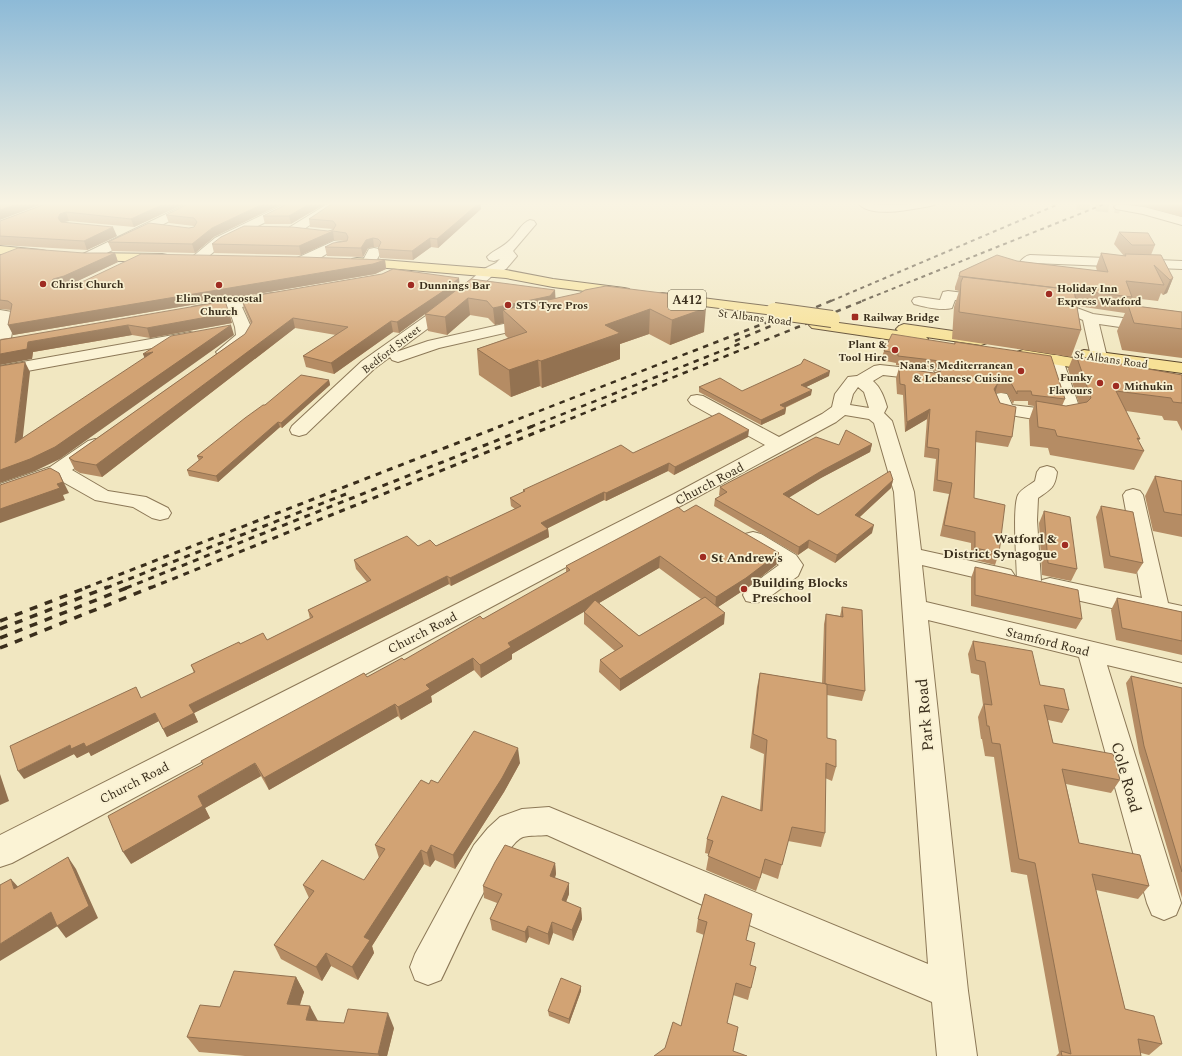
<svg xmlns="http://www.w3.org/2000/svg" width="1182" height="1056" font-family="Spectral,serif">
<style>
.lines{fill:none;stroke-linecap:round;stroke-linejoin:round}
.minor-tunnel{stroke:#ccc2a0;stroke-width:13;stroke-dasharray:13 6;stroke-linecap:butt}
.minor-casing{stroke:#8c7857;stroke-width:2}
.major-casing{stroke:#59452c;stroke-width:2}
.minor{fill:#fbf3d5;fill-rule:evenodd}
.major{fill:#f7e196;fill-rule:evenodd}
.rail-far3{stroke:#3a2e1c;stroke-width:2;stroke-dasharray:4 4;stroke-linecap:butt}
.rail-far2{stroke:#3a2e1c;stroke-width:2.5;stroke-dasharray:5.5 5.5;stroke-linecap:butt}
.rail-far1{stroke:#3a2e1c;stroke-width:3;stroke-dasharray:6 6;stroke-linecap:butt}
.rail{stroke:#3a2e1c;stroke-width:3.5;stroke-dasharray:8 8;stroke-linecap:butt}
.major-bridge-casing{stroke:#59452c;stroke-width:18;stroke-linecap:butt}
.major-bridge{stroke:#f7e196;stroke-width:16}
.wall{fill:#b58c64;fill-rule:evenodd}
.shaded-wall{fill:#937251}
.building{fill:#d2a374;stroke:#937251}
.poi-dot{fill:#9f2c22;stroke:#f8f0d1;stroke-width:1.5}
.labels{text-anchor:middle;stroke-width:3.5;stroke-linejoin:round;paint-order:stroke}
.far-poi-label{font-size:11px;font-weight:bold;fill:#3a2e1c;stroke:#f8f0d1;text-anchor:start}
.far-street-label{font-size:11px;fill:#3a2e1c;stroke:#f8f0d1}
.shield{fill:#f8f0d1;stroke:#736852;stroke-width:1}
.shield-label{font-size:12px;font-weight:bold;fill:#3a2e1c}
.street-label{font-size:13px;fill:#3a2e1c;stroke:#f8f0d1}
.poi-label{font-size:13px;font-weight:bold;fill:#3a2e1c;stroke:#f8f0d1;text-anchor:start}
.near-street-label{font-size:16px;fill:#3a2e1c;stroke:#f8f0d1}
</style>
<rect width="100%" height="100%" fill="#f1e7c1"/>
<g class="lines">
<path class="minor-tunnel" d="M1077,203L1120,207"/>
<defs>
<path id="minor" d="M189,203H203L201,205L93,260H83L81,257L83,254Z
M287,203H301L299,205L223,244L203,261H193L191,258L215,238Z
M329,203H343L298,233H290L288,230L290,227Z
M858,203L888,205L936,203L934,205L930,206C913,209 870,219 858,203Z
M1120,204L1144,207L1182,217V225L1143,214L1116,209L1114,207L1116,205Z
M530,220L534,221L536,224L513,251L517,256L506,269L492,276L457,307L396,352L428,341L534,317L539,319L542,322L539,325L439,348L398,362L392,360L390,357L374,369L306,434L299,436L292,434L290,430L292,426L362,361L447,301L482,270L496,263L500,259L494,261L489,260L487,257C492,251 504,247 510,240C517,234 521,223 530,220Z
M334,241L347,243L348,246L347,249C342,250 338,249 334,250C323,255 310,267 297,264L295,261L297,258Z
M374,248L379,249L381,252L374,265H364L362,262L369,249Z
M1030,255L1182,261V269L1033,263L1026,267L1021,266L1019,263C1022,259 1025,256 1030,255Z
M948,291L988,296L993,297L995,300L993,303L988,304L955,300L952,308C941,311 925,307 914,304L912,301L914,298L919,297L940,300L943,292Z
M272,293L277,294L279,297L277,300L242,307L251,327L252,337C245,347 230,358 218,355L216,352L236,335L235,327L229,309L197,314L192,313L190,310L192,307L197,306Z
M1050,304L1074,307L1093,314L1182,326V336L1099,324L1107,357L1105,360L1099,362L1093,360L1091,357L1083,320L1071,315L1045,311L1043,308L1045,305Z
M0,310L12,312L15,315L10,344L8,347L0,348Z
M190,332L196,334L198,337L196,340L0,376V366Z
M1055,355L1061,356L1063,360L1082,415L1079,419L1058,423L998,413L992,398L995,394L1001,393L1007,394L1012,405L1063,411L1047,360L1049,356Z
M880,365L927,370L933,371L936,375L933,379L927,380L883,375L873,381C881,388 884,397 887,407L884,413L892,421L914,492L921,550L1003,568L1011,570L1015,576L1011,582L1003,584L922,565L926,602L1182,663V683L1107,665L1181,903L1176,915L1164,920L1152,915L1147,903L1079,657L928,620L968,991L977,1056H937L932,1002L716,911L547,835C540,836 530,835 523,837C502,844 453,956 441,980L428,985L415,980L410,967L415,954L474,845L488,828L500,817L522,809L549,807L928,964L894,492L874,423L869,419L845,415L836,422L688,502L12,863L0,867V835L674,494L765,445L691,404L688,400L691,396L697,395L703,396L779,437L822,414L832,407L835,394L848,377L857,376L874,366ZM858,387L864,392L869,408L850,405L853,394Z
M95,439L102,441L105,445L102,449L72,470L108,491L146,497L168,508L171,513L168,518L160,520L152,518L133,507L95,500L56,478L0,497V484L50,467L88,441Z
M1047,466L1054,468L1057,472C1055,488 1051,489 1038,498L1037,520L1041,581L1037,587L1029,589L1021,587L1017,581C1017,564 1012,508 1018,495C1021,489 1030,485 1035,481L1037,472L1040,468Z
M1133,489L1140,491L1143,495L1168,603L1182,606V624L1050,594L1042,592L1038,586L1042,580L1050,578L1142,598L1123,495L1126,491Z
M753,532L761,534L796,555L803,565L798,576L764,601L755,603L746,601L743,595L746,589L779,565L745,544L742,539L745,534Z"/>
<path id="major" d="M0,246L41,250L46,251L48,254L46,257L41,258L0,254Z
M87,253L162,254L167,255L169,258L167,261L162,262L82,260L80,257L82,254Z
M357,258L506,270L553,279L624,288L629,289L631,292L629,295L624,296L553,287L506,278L352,265L350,262L352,259Z
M662,293L774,307L779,308L781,311L779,314L774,315L657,300L655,297L657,294Z
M817,320L898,331L896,329L899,326L904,324L981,335L987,337L989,340L987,343L981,345L926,337L928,339L926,342L920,344L812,328L809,325L812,322Z
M1023,350L1080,359L1076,355L1078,352L1084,350L1182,363V373L1101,362L1106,363L1108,367L1106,371L1100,372L1017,358L1015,355L1017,352Z"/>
</defs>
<use href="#minor" class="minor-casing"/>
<use href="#major" class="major-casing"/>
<use href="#minor" class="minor"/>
<use href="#major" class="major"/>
<path class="rail-far3" d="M831,301L1061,203
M862,301L1107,203"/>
<path class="rail-far2" d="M735,341L833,300
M498,427L773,320
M530,427L744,342
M550,427L865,300"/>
<path class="rail-far1" d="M85,588L501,426
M106,588L346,494
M126,588L533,426
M150,588L552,426"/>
<path class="rail" d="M0,621L88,587
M0,629L108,587
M0,638L129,587
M0,648L152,587"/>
<defs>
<path id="major-bridge" d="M774,311L832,319"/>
</defs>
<use href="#major-bridge" class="major-bridge-casing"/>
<use href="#major-bridge" class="major-bridge"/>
</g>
<path class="wall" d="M48,203H186L134,227L69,221L64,222L117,236L87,250L0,245V221Z
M190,203L214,237L195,253L112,251L108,242L194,227V226L169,223L166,215Z
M289,203L291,224H265L263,216Z
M1128,203H1182V217L1144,206Z
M481,209L438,248L431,247L413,260L380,258L378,249L379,247H374L368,248L363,257L327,256L325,247L344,241L334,240L301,255L214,253L212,244L328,231L333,229L310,227L309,219Z
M1119,232L1155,245L1151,255L1173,278L1167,293L1163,295L1161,293L1158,301L1132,298L1129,305L1182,312V358L1122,350L1117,331L1125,313L1077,306L1081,330L1071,357L952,339L954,307L959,291L955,290V287L960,272L1017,261L1097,271L1096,267L1101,253L1124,256L1114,244Z
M115,253L118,262L67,286L59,288L385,260L386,269L375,274L13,335L11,310L0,309V255Z
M460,288L556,298L686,296V298L704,332L670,345L649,334L620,344V359L542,388L540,386L511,397L479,375L477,349L508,338L505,335L504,323L495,325L488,318L470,315L447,335L428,331L425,314L399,333L393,332L334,374L306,367L303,356L336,335L295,328L102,477L80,473L75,470L69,458L245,334L251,324L244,308L241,298Z
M229,313L232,323L150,338L132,335L33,352L32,359L0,339Z
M955,342L1065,399L1062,406H1066L1079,404L1068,369L1075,352L1076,355L1081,357L1182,375V431L1177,421L1164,420L1162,416L1126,411L1140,439L1138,441L1144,451L1134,470L1050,455L1048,448L1030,446L1029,420L1034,406L1028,405V401H1014L1013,404L1007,393H996L1012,437L1008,447L975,442L974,498L999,553L995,565L971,559V543L940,536L949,494L933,491L936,459L924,457L927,419L905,432L903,395L897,394L896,378L899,368L934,373L938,372L937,371L896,365V363L881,360L884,351L954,344Z
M829,376L806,387L811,395L785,408H786L785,414L761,425L699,392V387L742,391Z
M329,380L330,385L282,428L280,427L218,482L189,476L187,470L199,461L197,456L265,405Z
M748,437L674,475L668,471L606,501L604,500L548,528L549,537L451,586L449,584L194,713L198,722L167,737L159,721L91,756L89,752L77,758L74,754L24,779L142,698L194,673L191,665L240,644L267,640L310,619L308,610L367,582L356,569L354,560L418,546H436L515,509L511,506L510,498L523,492V490L633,453Z
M872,444L870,452L821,478L789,497L818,515L893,480L891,488L860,517L872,533L835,563L808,548L798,555L714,506L715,499L720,496L719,495L720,487L839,445Z
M1155,476L1182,481V537L1153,531L1145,496Z
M1101,506L1143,563L1136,574L1104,568L1096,517Z
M1044,511L1077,569L1071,581L1042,575L1039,523Z
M684,512L779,553L776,565L744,590L718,607L724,624L620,691L599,672L600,660L615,651L584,624V612L586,610L512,654V659L481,678L474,670L431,696L432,702L401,720L398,716L269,790L261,776L205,808L210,818L131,864L367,677L404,660L483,619L566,573V566ZM659,568L701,599L639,636L599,603Z
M975,567L1082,619L1076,629L971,606V578Z
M1117,598L1182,612V655L1116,640L1111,610Z
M842,607L865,691L862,701L827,695V738L836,767L832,781L825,778V833L821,847L788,841L778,879L762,873L756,891L706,870L709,854L705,853L707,839L760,810L764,754L750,748L757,687L760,673L822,683L824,624L826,614L840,616Z
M973,641L1040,685L1069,710L1062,723L1048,720L1053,743L1120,780L1111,793L1066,784L1079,843L1149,886L1138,899L1096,890L1125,1009L1162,1044L1149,1055L1141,1053V1056H1056L1059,1053L1027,875L1011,872L994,757L985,756L982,739H981L978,717L983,705L979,675L971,673L968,654Z
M1131,676L1182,688V898L1139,753L1126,683Z
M520,763L504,792L455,869L435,860L430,867L424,864L372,946L374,953L358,980L331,966L322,981L281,959L274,945L309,898L303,885L364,880L379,858L375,845L429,784L438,783Z
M555,863L556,874L555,878L569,894L566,902L581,908L582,919L573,941L553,933L549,945L529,937L526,943L492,930L490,919L497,903L484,898L483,886Z
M705,894L746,940L750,965L751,988L748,1000L733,995L665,1048L681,1026L704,935L696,932L698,919Z
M296,977L304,992L300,1005L318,1021L394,1028L387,1056H245L199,1052L187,1037L220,1007Z
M581,991L569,1024L549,1016L548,1011Z"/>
<path class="shaded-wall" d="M20,203H45L0,220V210Z
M166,203H186L134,227L131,219Z
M265,203H284L214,237L195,253L192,244L212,228Z
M311,203H327L291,224L289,216Z
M479,203H481V209L438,248L437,239Z
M66,212L69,221L64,222L62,227L58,218L60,214Z
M113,227L117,236L87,250L84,241Z
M333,231L334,240L301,255L299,246Z
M373,238L374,247L368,248L363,257L361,248L366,240Z
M430,238L431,247L413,260L412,251Z
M115,253L118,262L67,286L57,289L54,294L50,284L53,279Z
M385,260L386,269L375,274L13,335L8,325Z
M459,278L460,288L425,314L399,333L397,322Z
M1173,278L1167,293L1163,295L1170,280Z
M555,290L556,306L503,310L504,323L495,325L493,308Z
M686,296L685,315L706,308L704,332L670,345L672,320L684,297Z
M468,298L470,315L447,335L445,317Z
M650,309L649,334L620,344V359L542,388L541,361L605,325Z
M229,313L232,323L150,338L147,328Z
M293,318L295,328L102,477L96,465Z
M391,321L393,332L334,374L331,363Z
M128,325L132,335L33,352L32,359L0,365V354L28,342Z
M231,325L234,335L60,459L35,471L0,483V470Z
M153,352L147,364L143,354Z
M538,360L540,386L511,397L509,370Z
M25,362L30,372L21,454L15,443Z
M830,371L829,376L800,390L801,385Z
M329,380L330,385L282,428L281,423Z
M998,383L995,393L994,389Z
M812,390L811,395L779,410L780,405Z
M786,408L785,414L761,425V420Z
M930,409L927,419L905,432L907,422Z
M278,422L280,427L218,482L216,476Z
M749,430L748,437L674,475L675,467Z
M872,444L870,452L821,478L782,502L783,494L823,470Z
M669,463L668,471L606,501V493Z
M59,473L69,493L63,495L65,500L0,523V509L57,484Z
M893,480L891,488L853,523L855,515Z
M604,492V500L542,531L541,523Z
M874,525L872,533L835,563L837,555Z
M548,529L549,537L451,586L450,578Z
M809,540L808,548L798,555L799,547Z
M779,553L776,565L744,590L715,609L716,597Z
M660,556L659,568L512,654V659L481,678L480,665L508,643Z
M447,576L449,584L194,713L198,722L167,737L163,729L189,705Z
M725,613L724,624L620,691V679Z
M473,658L474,670L431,696L432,702L401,720L398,707L426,685Z
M395,704L398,716L269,790L264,778Z
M155,713L159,721L91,756L89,752L77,758L74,754L24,779L18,771L70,745L84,743Z
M518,748L520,763L504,792L455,869L453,855Z
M255,763L261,776L205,808L210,818L131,864L123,852L198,796Z
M0,774L9,801L0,805Z
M431,845L435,860L430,867L427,853Z
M421,850L424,864L372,946L374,953L358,980L352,967L364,937Z
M68,857L76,869L98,918L66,938L57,926Z
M555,863L556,874L551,887L550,876Z
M11,879L21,890L14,889Z
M569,883V894L562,912V900Z
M581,908L582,919L573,941L572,930Z
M51,912L61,924L0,961V944Z
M552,922L553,933L549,945L548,934Z
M528,926L529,937L526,943L525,932Z
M326,953L331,966L322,981L316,967Z
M296,977L304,992L295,1019L287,1004Z
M581,986V991L569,1024V1019Z
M310,1006L318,1021L306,1020Z
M388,1013L394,1028L387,1056H379L378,1054Z"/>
<path class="building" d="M0,203H20L0,210Z
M48,203H166L131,219L66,212L60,214L58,218L61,222L113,227L84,241L0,236V221Z
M190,203H265L212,228L192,244L108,242L149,223L189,228L194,227L197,222L194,218L166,215Z
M289,203H311L289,216H263Z
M333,203H479L437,239L430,238L412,251L378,249L381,242L378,239L373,238L366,240L361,248L325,247L333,243L347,241L348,237L346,233L333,231L299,246L212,244L221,237L244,226L292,227L328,231L333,230L336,225L333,221L309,219Z
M1119,232L1148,233L1155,245H1132Z
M18,248L84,253H115L64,276L53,279L50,284L53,288H61L84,281L141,254L303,257L385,260L373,264L8,325L12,304L8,301L0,300V255Z
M1101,253L1126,256L1125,254L1161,255L1173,278L1170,280L1154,265L1164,285L1126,281L1132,297L959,276L960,272L997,255L1017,261L1108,272Z
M393,269L459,278L445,290L397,322L391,321L331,363L303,356L348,327L293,318L96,465L74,461L69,458L245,334L252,322L241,298L382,274Z
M963,277L1074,290L1081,330L959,312L961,282Z
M471,279L555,290L550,296L493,308L487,301L468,298L445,317L425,314Z
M606,286L686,296L684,297L706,308L672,320L650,309L605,325L620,333L541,361L538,360L509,370L477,349L527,332L503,310L580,293L585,290Z
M225,301L229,313L147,328L128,325L28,342L27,349L0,354V340Z
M1128,305L1182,312V329L1134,323Z
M231,325L55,447L30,459L0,470V366L25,362L15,443L153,352L143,354L171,336Z
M892,334L955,344V342L1051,356L1065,399L1032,395L1031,391H1017V394L1011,383H998L994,389L1000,403L1016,407L1012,437L976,431L974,498L1005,505L999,553L975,548V532L944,525L952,483L937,480L939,449L927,447L930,409L907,422L905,385L900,384L899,368L934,373L941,371L944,365L940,361L898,356V353L884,351Z
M1075,352H1077L1076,355H1080L1081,357L1182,375V403L1173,402L1171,398L1116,391L1140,439L1137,438L1144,451L1057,436L1055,430L1038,427L1036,401L1066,406L1087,402L1091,398Z
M804,359L830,371L801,385L812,390L780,405L786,408L761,420L699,387L720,378L742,391L801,364Z
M301,375L329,380L281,423L278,422L216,476L187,470L203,457L197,456L245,418L263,405H265Z
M719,413L749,430L675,467L669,463L606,493L604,492L541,523L548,529L450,578L447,576L189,705L194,713L163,729L155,713L86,747L84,743L71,749L70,745L18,771L10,746L136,687L141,698L195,672L191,665L239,642L240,644L263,633L267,640L313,617L308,610L371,580L354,560L407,536L418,546L430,540L436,546L521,506L510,498L525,491L523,490L621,445L633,453Z
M846,430L872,444L823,470L783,494L818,515L890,471L893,480L855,515L874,525L837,555L809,540L799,547L715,499L727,492L720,487L816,437L839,445Z
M50,468L59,473L63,482L57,484L60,488L0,509V485Z
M1155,476L1182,481V515L1164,512Z
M696,505L779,553L746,578L716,597L660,556L508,643L511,647L480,665L473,658L426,685L430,689L398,707L395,704L264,778L255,763L198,796L203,806L123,852L108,816L203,764L201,761L364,673L367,677L402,658L404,660L480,616L483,619L570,570L566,566L678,507L684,512Z
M1101,506L1133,512L1143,563L1110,556Z
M1044,511L1070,517L1077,569L1048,563Z
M975,567L1078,590L1082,619L975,595Z
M705,597L725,613L620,679L600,660L623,646L584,612L595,600L639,636Z
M1117,598L1182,612V641L1122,628Z
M842,607L862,610L865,691L825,684L826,614L843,617Z
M973,641L1032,651L1040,685L1064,689L1069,710L1044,705L1053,743L1113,754L1120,780L1062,769L1079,843L1140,855L1149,886L1092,874L1125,1009L1154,1016L1162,1044L1138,1039L1141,1056H1062L1061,1051L1071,1054L1035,863L1019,859L1000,744L992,743L989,726H987L984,704L992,705L985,662L976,660Z
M760,673L827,684V738L836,740V767L826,763L825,833L792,827L782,865L765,859L760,878L708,856L713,841L707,839L722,796L762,811L767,740L753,734Z
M1131,676L1182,688V872L1144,746Z
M474,731L518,748L502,778L453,855L431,845L427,853L421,850L364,937L370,940L352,967L326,953L316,967L274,945L314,891L303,885L322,860L364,880L385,849L375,845L421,780L429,784L431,780L438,783Z
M505,845L555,863L550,876L569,883L562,900L581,908L572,930L552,922L548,934L528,926L525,932L490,919L502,894L483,886L495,862Z
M68,857L89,906L57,926L51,912L0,944V885L11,879L14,889Z
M705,894L752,914L746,940L755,943L750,965L756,967L751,988L736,983L727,1023L738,1027L733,1051L747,1056H654L665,1048L673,1022L681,1026L707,922L698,919Z
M234,971L296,977L287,1004L310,1006L306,1020L344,1023L348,1009L388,1013L378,1054L187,1037L200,1005L220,1007Z
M561,978L581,986L569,1019L548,1011Z"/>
<linearGradient id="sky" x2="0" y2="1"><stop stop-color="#8dbad7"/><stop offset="0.58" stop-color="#f9f4e3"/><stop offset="1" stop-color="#f9f4e3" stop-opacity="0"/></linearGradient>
<rect width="1182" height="351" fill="url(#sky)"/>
<g class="poi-dot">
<circle cx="43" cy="284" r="4"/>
<circle cx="219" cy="285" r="4"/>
<circle cx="411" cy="285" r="4"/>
<circle cx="1049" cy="294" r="4"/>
<circle cx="508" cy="305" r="4"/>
<rect x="851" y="313" width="8" height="8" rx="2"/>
<circle cx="895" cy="350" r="4"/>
<circle cx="1021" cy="371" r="4"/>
<circle cx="1100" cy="383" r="4"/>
<circle cx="1116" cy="386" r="4"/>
<circle cx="1065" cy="545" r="4"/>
<circle cx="703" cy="557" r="4"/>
<circle cx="744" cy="589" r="4"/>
</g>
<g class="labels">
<g class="far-poi-label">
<text x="51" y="288">Christ Church</text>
<text x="419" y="289">Dunnings Bar</text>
<text x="1057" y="292">Holiday Inn<tspan x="1057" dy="13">Express Watford</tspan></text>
<text x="219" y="302" text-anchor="middle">Elim Pentecostal<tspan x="219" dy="13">Church</tspan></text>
<text x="516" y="309">STS Tyre Pros</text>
<text x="863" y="321">Railway Bridge</text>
<text x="887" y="348" text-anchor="end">Plant &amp;<tspan x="887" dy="13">Tool Hire</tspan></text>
<text x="1013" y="369" text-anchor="end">Nana's Mediterranean<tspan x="1013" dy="13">&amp; Lebanese Cuisine</tspan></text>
<text x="1092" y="381" text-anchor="end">Funky<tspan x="1092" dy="13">Flavours</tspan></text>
<text x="1124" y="390">Mithukin</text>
</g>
<g class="far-street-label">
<text transform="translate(755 317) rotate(7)" y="4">St Albans Road</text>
<text transform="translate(391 349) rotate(-38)" y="4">Bedford Street</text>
<text transform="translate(1111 359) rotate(8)" y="4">St Albans Road</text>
</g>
<rect class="shield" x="668" y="290" width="38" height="20" rx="3"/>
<g class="shield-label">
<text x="687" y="304">A412</text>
</g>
<g class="street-label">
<text transform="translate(709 483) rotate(-28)" y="5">Church Road</text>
<text transform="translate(422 632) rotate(-27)" y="5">Church Road</text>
<text transform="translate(1048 641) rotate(14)" y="5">Stamford Road</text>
<text transform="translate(134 782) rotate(-27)" y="5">Church Road</text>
</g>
<g class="poi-label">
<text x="1057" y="543" text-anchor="end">Watford &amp;<tspan x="1057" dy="15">District Synagogue</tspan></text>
<text x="711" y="562">St Andrew's</text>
<text x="752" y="587">Building Blocks<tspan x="752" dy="15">Preschool</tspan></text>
</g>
<g class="near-street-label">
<text transform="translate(924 715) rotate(-95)" y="6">Park Road</text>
<text transform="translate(1127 777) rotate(74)" y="6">Cole Road</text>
</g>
</g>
</svg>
